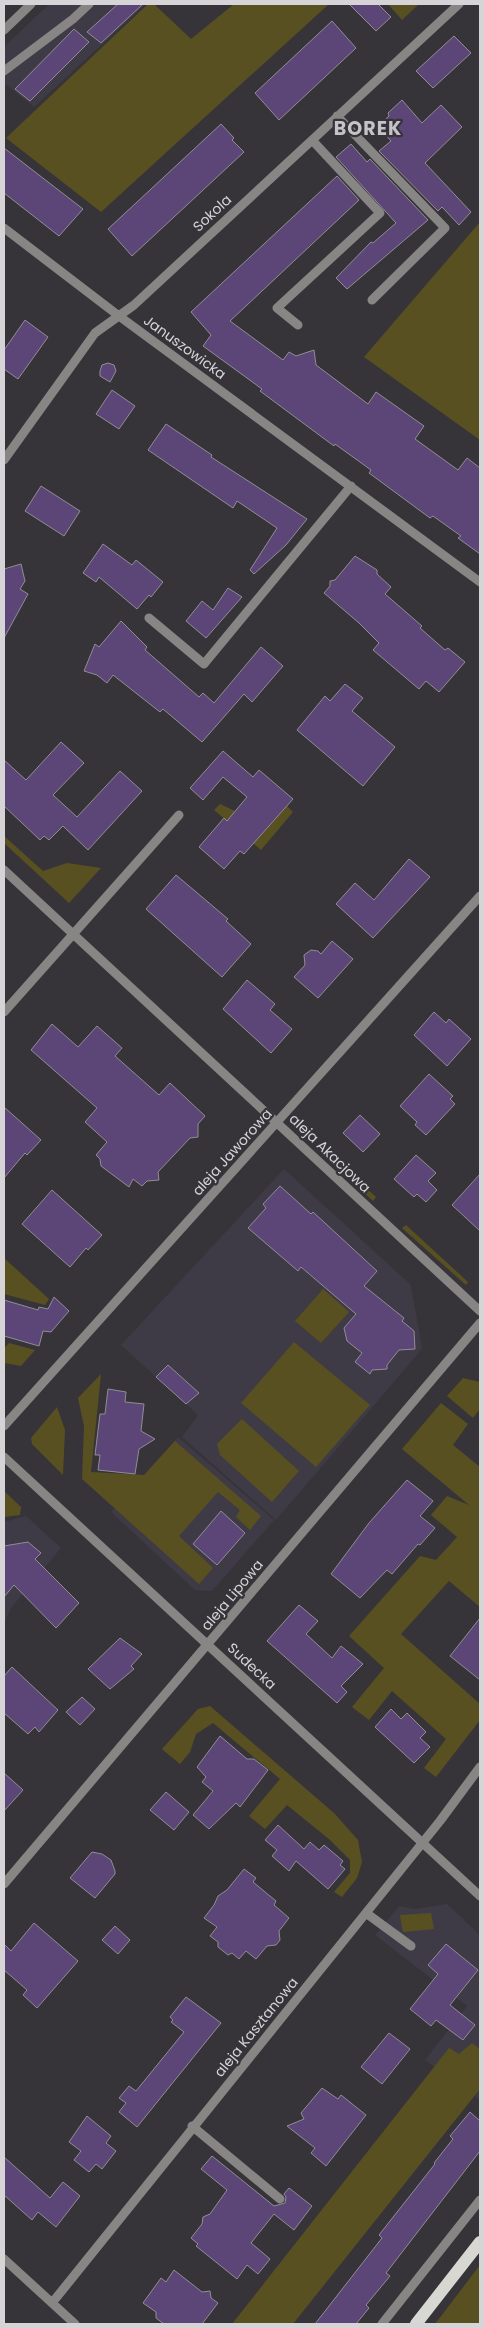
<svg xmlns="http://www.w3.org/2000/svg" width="484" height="2328" font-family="Poppins,sans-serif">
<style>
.built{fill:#3f3b46}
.green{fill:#595021}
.building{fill:#5c4577;stroke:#908e93}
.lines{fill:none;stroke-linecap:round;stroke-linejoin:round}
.minor{stroke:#878684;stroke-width:9}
.major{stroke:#d8d8d2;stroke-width:12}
.labels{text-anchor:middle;stroke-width:4.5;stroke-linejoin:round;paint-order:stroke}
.street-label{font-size:14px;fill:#d6d4d7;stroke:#363439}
.district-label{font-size:19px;font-weight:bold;letter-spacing:1px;fill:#c5c2c8;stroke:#363439}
</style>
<rect width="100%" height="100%" fill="#363439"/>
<path class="built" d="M49,4H146L34,107L4,83V47Z
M284,1169L411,1285L422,1349L276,1520L182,1437L198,1415L121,1345Z
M178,1437L274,1520L212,1591L195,1590L111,1512Z
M26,1516L61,1548L11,1608L4,1622V1522Z
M447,1904L480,1935V2100L425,2060L467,2006L375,1935L399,1906L415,1909Z"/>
<path class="green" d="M148,4H154L191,39L234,4H329L101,212L6,138Z
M388,4H419L402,20Z
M480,222V440L364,357Z
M220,804L235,811L262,834L287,806L293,812L261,850L214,810Z
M4,836L43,871L67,863L101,868L69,903L4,843Z
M336,1160L376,1197L373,1201L333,1164Z
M406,1225L468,1282L466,1285L402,1228Z
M4,1258L49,1299L45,1305L4,1294Z
M323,1289L349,1312L321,1343L295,1321Z
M294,1342L370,1405L316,1467L241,1403Z
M9,1343L35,1350L21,1366L4,1363V1348Z
M101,1374L91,1472L144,1475L175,1441L261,1516L250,1530L236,1517L240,1510L218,1492L179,1536L213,1568L199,1584L82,1479L84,1426L78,1398Z
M463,1378L480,1382V1409L473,1418L447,1396Z
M441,1403L468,1424L453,1445L480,1467V1607L449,1581L401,1634L480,1704V1720L436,1777L424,1768L446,1739L392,1691L369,1720L352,1707L384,1668L349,1636L420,1556L436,1560L457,1537L431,1515L447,1496L469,1505L402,1449Z
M57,1407L65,1430L63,1475L32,1444L31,1438Z
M242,1419L299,1471L272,1502L220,1455L217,1444Z
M4,1491L21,1507L20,1515L4,1517Z
M210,1706L334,1813L358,1840L362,1862L357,1878L342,1897L334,1892L350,1873V1860L330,1840L287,1805L265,1829L249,1816L280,1779L213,1723L196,1734L190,1752L180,1764L162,1749L198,1709Z
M431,1913L434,1929L403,1932L400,1915Z
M472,2043L480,2049V2089L293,2324H232L449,2048L459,2054Z
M480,2265V2324H435Z"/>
<path class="building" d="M118,4H143L101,43L87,32Z
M349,4H378L391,17L376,31Z
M332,21L356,48L279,120L255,93Z
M74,29L89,42L30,101L15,89Z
M454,36L471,53L433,88L416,71Z
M402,100L422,123L441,105L462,127L425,163L471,212L459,225L442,207L438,211L379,151L391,141L378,126L389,116L388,113Z
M221,124L234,138L232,140L244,152L132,256L108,229Z
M351,144L367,162L370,159L428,220L347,289L336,278L371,242L373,243L396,223L336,157Z
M4,148L83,209L59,236L4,193Z
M337,176L359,200L230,321L283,360L289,352L296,356L314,350L316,365L368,404L376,392L424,426L415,439L458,470L467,458L480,468V554L458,538L461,536L433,516L430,518L369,473L371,470L335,444L334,446L260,391L262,389L203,346L211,335L191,312Z
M25,320L48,337L18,379L4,369V350Z
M108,363L114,365L116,371L110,382L100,376V371L102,365Z
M112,390L135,406L119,429L96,414Z
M166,424L212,455L211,457L307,519L286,545L254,574L250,570L277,528L237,501L233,508L148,450Z
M41,486L80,511L64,536L25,511Z
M103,544L132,565L136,560L163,582L151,597L149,595L137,609L99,577L96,582L83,573Z
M355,556L377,570V574L391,587L385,594L422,626L420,628L445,650L448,648L465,662L439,692L426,681L419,689L373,650L379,643L359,623L324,593L330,586V581L335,580Z
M21,564L25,581L20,589L28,594L4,638V569Z
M228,588L242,597L206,638L186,621L202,601L213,610Z
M121,621L147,647L145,650L199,697L203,693L214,703L261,647L283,666L252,702L244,694L202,742L163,709L160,712L113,675L107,683L97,675L84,671L95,644L99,647Z
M345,684L363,698L352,711L395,747L363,786L297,730L325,696L330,701Z
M61,742L84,763L53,795L77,817L120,771L142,791L88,850L63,826L49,840L44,836L40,840L4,806V760L26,780Z
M223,751L253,777L259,770L293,799L244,854L240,851L224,869L199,847L224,818L227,821L247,797L223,777L203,800L190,788Z
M409,859L430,877L373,938L336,904L355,883L374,900Z
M176,875L228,919L226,921L251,944L222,977L146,909Z
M332,941L353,959L318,998L294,977L305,965L304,955L311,950L318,951L321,954Z
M247,980L275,1004L270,1010L292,1029L271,1053L223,1009Z
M434,1012L446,1023L449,1019L471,1039L447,1066L414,1035Z
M52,1024L78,1047L97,1026L122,1048L115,1056L159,1095L170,1083L205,1116L198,1124V1137L190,1138L158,1172L159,1180L147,1181L142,1186L133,1179L129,1187L101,1166L100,1159L96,1155L107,1142L85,1122L97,1108L31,1050Z
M429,1074L453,1096L450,1099L455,1104L426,1135L415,1125L417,1122L400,1106Z
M4,1107L41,1140L27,1155L25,1153L4,1178Z
M360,1115L380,1134L363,1152L343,1133Z
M416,1155L436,1173L428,1181L437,1190L426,1202L417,1194L414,1197L394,1179Z
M480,1174V1231L452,1205Z
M280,1186L311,1214L313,1212L377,1271L364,1286L404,1318L402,1321L414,1331L415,1349L399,1350L387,1365V1369L372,1370L370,1374L355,1362L362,1353L347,1341L344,1328L356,1314L301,1267L298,1271L248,1228L266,1208L263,1204Z
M52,1190L102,1235L88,1250L86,1248L70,1267L22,1224Z
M54,1297L69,1311L51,1332L43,1331L39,1346L4,1336V1300L38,1310L39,1307L48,1309Z
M168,1365L199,1393L186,1404L156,1377Z
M108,1389L126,1392L125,1402L144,1404L141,1431L155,1439L139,1449L135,1474L98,1470L100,1455H95L100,1414H105Z
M407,1480L433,1501L420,1516L435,1528L420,1545L418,1544L392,1574L387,1570L360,1598L331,1574L369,1523Z
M221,1511L245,1533L217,1565L193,1544Z
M28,1542L41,1553L35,1559L79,1603L56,1628L14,1585L4,1597V1546Z
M299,1605L318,1621L306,1634L332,1658L341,1646L363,1664L341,1686L347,1692L337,1703L267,1641Z
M480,1618V1680L450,1656Z
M120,1638L142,1654L131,1666L134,1669L110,1689L88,1669Z
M12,1667L58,1710L39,1732L35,1727L28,1734L4,1713V1676Z
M82,1697L95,1709L80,1725L66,1712Z
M391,1709L401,1719L407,1713L426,1732L420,1738L430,1747L414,1763L375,1727Z
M220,1736L247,1759H254L268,1770L240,1807L236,1803L209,1829L193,1815L213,1791L202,1782L206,1777L197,1767Z
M4,1773L23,1790L4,1811Z
M166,1792L189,1812L174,1830L150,1810Z
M278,1825L304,1849L310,1842L319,1850L324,1845L343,1861L340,1865L345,1869L328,1889L296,1861L289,1871L272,1856L277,1850L265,1840Z
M92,1852L102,1854L111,1860L115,1871V1874L95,1898L70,1878Z
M244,1869L256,1878L253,1882L276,1901L274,1905L289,1918L279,1931L280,1940L276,1945L267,1946L256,1959L246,1951L239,1959L232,1953L228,1955L218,1947V1942L210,1936L217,1927L204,1918L214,1905L218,1896L227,1890Z
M34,1923L78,1961L37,2008L23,1995L27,1990L4,1970V1944L11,1951Z
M115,1926L130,1940L118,1954L102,1940Z
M446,1944L478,1970L450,2005L475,2025L463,2040L436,2020L431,2026L410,2009L438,1974L428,1965Z
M186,1997L221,2023L137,2127L119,2112L126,2103L119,2098L129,2086L136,2091L184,2032L171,2022L173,2020L170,2017Z
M389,2033L410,2049L382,2084L361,2067Z
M322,2088L338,2099L341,2095L366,2115L326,2166L311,2153L315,2148L287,2126L304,2119L301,2113Z
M470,2112L480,2121V2151L386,2273L390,2276L366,2305L369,2308L356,2324H315L382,2238L379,2235L435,2164L434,2163L453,2139L450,2136Z
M87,2116L111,2136L106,2143L116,2151L102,2169L96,2164L89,2172L74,2160L81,2151L69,2142Z
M212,2156L274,2206L285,2203L286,2197L284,2194L289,2188L312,2206L294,2230L274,2214L251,2243L270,2259L258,2274L247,2265L237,2279L196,2246L198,2244L191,2238L202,2224L203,2217L210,2214L227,2190L201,2169Z
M4,2157L50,2198L63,2182L80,2196L56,2227L38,2212L32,2220L4,2195Z
M174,2270L202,2292L210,2291L211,2298L218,2303L202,2324H164L156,2318V2312L143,2303L161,2278L166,2282Z"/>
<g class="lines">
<path class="minor" d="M4,30L31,4
M4,71L73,19L89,4
M337,116L445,228L372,300
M4,228L119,316L480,582
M298,325L277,308L380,213L312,140
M4,460L95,333L134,305L459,4
M149,618L204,664L351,486
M4,870L480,1311
M4,1012L179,815
M4,1426L480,896
M4,1457L480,1896
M4,1884L480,1323
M366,1913L411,1946
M192,2126L280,2199
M4,2259L75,2324
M52,2303L440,1821L480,1767
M382,2324L480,2200"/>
<path class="major" d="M416,2324L480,2242"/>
</g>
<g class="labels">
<g class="street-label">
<text transform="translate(212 213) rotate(-43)" y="5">Sokola</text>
<text transform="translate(185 347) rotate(36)" y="5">Januszowicka</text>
<text transform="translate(232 1152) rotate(-48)" y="5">aleja Jaworowa</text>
<text transform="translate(330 1153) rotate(44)" y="5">aleja Akacjowa</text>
<text transform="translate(232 1595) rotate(-50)" y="5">aleja Lipowa</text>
<text transform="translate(252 1666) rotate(43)" y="5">Sudecka</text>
<text transform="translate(256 2027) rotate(-51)" y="5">aleja Kasztanowa</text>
</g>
<g class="district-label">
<text x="368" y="135">BOREK</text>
</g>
</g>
<rect width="484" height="2328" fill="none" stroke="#d6d4d7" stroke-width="10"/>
</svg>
